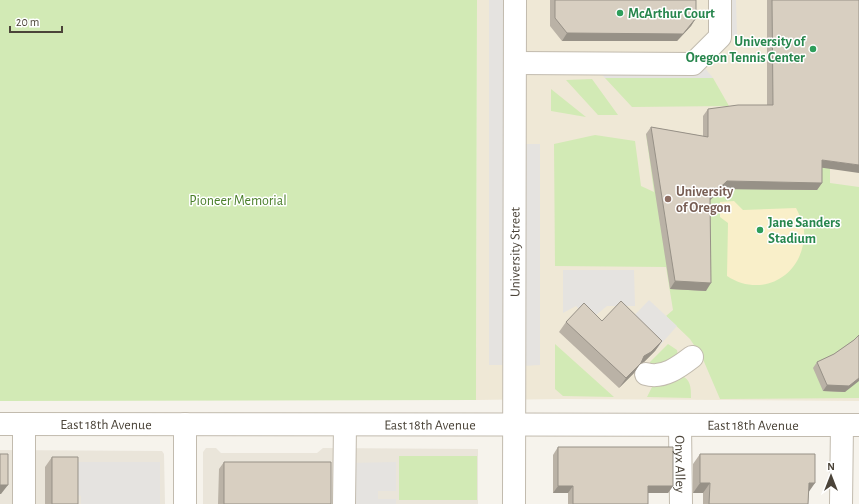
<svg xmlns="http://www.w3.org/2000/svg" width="859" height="504" font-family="'Alegreya Sans',sans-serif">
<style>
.residential{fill:#eae5da}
.education{fill:#efe8d6}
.green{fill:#d2eab5}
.sand{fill:#f9efc9}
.parking{fill:#e5e3e0}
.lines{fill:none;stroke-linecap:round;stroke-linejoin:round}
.minor-casing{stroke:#c2bbae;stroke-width:24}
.minor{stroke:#fff;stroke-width:22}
.wall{fill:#bab2a6}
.shaded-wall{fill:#979187}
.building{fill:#d8cfc1;stroke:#979187}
.leisure-dot{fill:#2e9e5b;stroke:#fff;stroke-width:1.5}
.education-dot{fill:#8d6e63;stroke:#fff;stroke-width:1.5}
.labels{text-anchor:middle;stroke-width:3;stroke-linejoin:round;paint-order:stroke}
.leisure-label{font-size:14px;font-weight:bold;fill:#27864d;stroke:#fff;text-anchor:start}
.education-label{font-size:14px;font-weight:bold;fill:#785e54;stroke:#fff;text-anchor:start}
.park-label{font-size:14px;fill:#4a7f2a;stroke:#fff}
.street-label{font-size:14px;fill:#4b4439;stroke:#fff}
</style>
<rect width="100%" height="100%" fill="#f6f3ec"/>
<path class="residential" d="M206,448H216L221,453H317L323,448L478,449V504H203V452Z
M0,450L162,451L164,454L165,504H0Z"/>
<path class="education" d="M477,0H859V401L564,399L476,400Z"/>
<path class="green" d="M0,0H477L476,400L0,401Z
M605,78H713L729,106L632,107Z
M592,79L618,115H598L566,80Z
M551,89L586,117L551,111Z
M646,134L830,162V183L859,187V398L720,399L702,357L690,339L666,316L673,310L666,267L555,266L554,144L595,135L635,141L641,186L654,192Z
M555,344L614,397L563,396L555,389Z
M668,344L677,350L678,357L672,361L650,366V362Z
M680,375C691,379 691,387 691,398L647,397L652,387Z
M399,456H477V500H399Z"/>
<path class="sand" d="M734,201L743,210L796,208C800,216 805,226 804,235C803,276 762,299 727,276L728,223L720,217V202Z"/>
<path class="parking" d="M489,0H507V365H489Z
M709,0H736L737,36H710Z
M696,57L713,78H605L589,58Z
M523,144H540V365L522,366Z
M563,270H634L635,306H607L590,320L576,306L563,313Z
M649,300L677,326L655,351L627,323Z
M78,462H160V504H81V496L78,495Z
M396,462V491H378V499H396V504H350V463Z"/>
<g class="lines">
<defs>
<g id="minor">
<path d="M515,63L693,64L720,37V0"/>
<path d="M646,374C663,379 679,367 692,357"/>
<path id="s1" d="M0,424L859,425"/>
<path d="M185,424V504"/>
<path id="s2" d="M680,425L681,504"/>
<path d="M24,504V424"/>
<path d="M344,504L345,425"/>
<path id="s3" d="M514,504L515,0"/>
<path d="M841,504L842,425"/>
</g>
</defs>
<use href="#minor" class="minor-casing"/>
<use href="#minor" class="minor"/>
</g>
<path class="wall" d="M550,0H696V18L691,26L677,41H562L550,26Z
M767,0H859L822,168V183L817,190L722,189L710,200L706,291L670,289L646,134L651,127L703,136V116L708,109L767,105Z
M602,321L662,341L655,351L644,362L640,364L634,373L619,388L559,332L566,322Z
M854,340L845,392L823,391L813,368L817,362L834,354Z
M558,447L673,486L668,493H648V504H568V493H553V455Z
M700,454L809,492L808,504H703V493H693V464Z
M52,457L78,504H45V467Z
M224,462L331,504H218L219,469Z"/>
<path class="shaded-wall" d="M696,18L691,26L677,41H562L567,33Z
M822,160L859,165V173L817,167Z
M727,181L822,183L817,190L722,189L705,205L710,197Z
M675,281L711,283L706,291L670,289Z
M662,341L655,351L644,362L640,364L634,373L619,388L626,378L644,356Z
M859,378V381L845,392L823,391L827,385Z
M700,483H710L703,493H693Z
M809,483H815L808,493Z
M0,485H8L1,494H0Z
M558,486H573L568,493H553Z
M648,486H673L668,493H642Z"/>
<path class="building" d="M555,0H696V18L683,34L567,33L555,18Z
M772,0H859V165L822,160V183L727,181L710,197L711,283L675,281L651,127L708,137V109L738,105H773Z
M621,301L662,341L651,352L644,356L641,363L626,378L566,322L584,303L602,321Z
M859,335V378L849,386L827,385L817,362L834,354L854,340Z
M558,447H673V486H648V504H573V486H558Z
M0,454H8V485H0Z
M700,454H815V483H809L808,504H709L710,483H700Z
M52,457H78V504H52Z
M224,462H331V504H224Z"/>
<g class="leisure-dot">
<circle cx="620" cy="13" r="4"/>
<circle cx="813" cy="49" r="4"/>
<circle cx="760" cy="230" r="4"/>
</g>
<circle class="education-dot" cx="668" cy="199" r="4"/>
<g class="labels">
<g class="leisure-label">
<text x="628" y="18">McArthur Court</text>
<text x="805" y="46" text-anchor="end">University of<tspan x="805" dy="16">Oregon Tennis Center</tspan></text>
<text x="768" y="227">Jane Sanders<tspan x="768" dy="16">Stadium</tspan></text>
</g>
<g class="education-label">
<text x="676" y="196">University<tspan x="676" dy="16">of Oregon</tspan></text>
</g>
<g class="park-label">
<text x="238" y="205">Pioneer Memorial</text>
</g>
<g class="street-label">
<text dy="5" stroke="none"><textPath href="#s3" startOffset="252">University Street</textPath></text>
<text dy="5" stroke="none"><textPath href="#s1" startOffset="106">East 18th Avenue</textPath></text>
<text dy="5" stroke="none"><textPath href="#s1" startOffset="430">East 18th Avenue</textPath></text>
<text dy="5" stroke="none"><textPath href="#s1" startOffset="753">East 18th Avenue</textPath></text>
<text dy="5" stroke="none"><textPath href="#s2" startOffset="39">Onyx Alley</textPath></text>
</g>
</g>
<g transform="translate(831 476)" stroke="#ffffff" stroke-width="3" paint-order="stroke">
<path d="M0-3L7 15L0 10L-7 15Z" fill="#4b4439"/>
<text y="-6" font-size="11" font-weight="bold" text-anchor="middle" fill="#4b4439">N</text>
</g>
<path d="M10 26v6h52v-6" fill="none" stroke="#4b4439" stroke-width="2"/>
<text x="16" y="26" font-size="12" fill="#4b4439" stroke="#ffffff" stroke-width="3" paint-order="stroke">20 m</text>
</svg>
